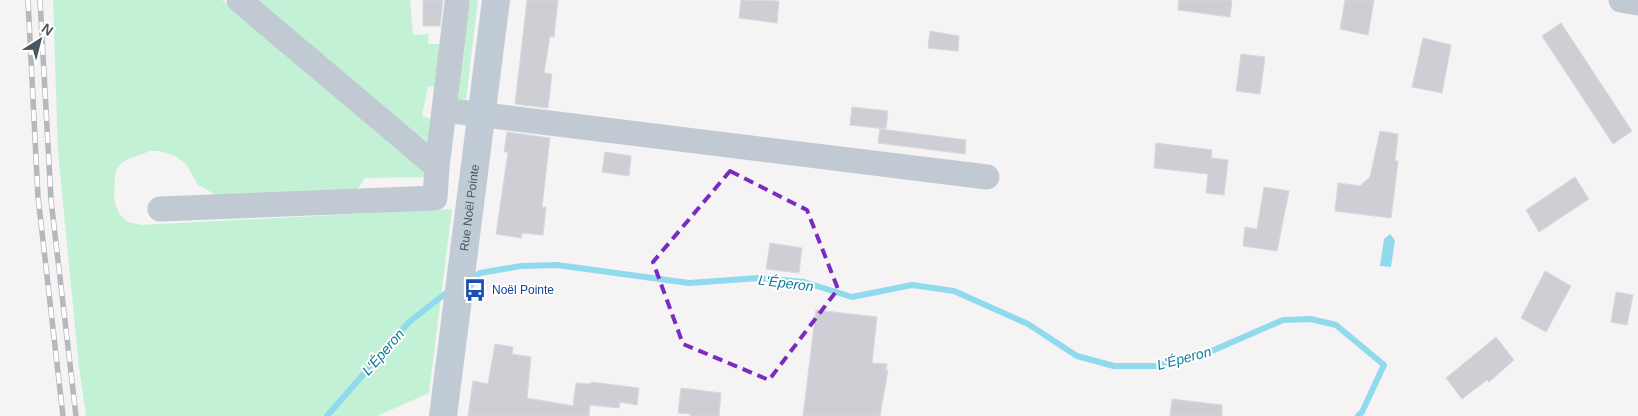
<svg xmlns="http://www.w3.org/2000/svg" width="1638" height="416" font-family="Arial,sans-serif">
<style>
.green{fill:#c3f1d5}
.water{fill:#90daee}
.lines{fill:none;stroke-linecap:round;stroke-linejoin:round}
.stream{stroke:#90daee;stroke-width:6}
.building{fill:#cdcfd5;stroke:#d7d9de}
.street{stroke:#c1cad2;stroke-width:25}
.secondary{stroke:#c1cbd6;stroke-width:28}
.rail-casing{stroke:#b5b8bd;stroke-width:5.5}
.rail{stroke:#fff;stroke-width:4;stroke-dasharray:11;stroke-linecap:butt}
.marked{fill:none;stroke:#7b2cbf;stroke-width:4;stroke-dasharray:10 6;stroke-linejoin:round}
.labels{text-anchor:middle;stroke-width:4;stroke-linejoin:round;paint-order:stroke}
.street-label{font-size:12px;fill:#4a5661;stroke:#fff}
.transit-label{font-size:12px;fill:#164399;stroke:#fff;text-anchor:start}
.water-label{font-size:14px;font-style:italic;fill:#0c7c9b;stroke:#fff}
</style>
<rect width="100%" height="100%" fill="#f5f3f3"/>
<path class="green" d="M53,0H222L421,166L425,177L365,178L357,190L220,197L198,185L186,164L175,156L159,151H150L126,160L119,165L115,175L114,200L119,214L128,222L141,225L452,209L429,393L377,416H86L79,367L58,152Z
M255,0H410L413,35L429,34L428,44H448L442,88L428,86L422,116L438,121L437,150Z
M468,0H478L466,99H458Z"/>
<path class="water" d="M1390,234L1395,240L1391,267L1380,266L1384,239Z"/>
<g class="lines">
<path class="stream" d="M468,280L480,273L521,266L557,265L689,283L759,278L804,282L852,297L912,285L954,291L1028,324L1077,356L1114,366H1158L1207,353L1283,320L1311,319L1336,325L1384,365L1362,412L1358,416
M327,416L409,322L450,290"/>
</g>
<path class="building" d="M423,0H443L440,26H423Z
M527,0H558L554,37L550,36L544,73L552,74L548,108L515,104Z
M741,0L779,1L777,23L739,18Z
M1179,0H1232L1230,17L1178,10Z
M1345,0H1374L1368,35L1340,29Z
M1561,23L1632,131L1613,144L1542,36Z
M930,31L959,36L958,51L928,48Z
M1423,38L1451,45L1442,93L1412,87Z
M1241,54L1265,57L1260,94L1236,91Z
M852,107L888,111L886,129L850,125Z
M880,129L966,140L965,154L878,143Z
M1380,131L1398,134L1395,161H1398L1391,218L1335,211L1338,183L1360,186L1370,177Z
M507,132L550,138L542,207H546L543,235L522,233L521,238L496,234L508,152H504Z
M1156,143L1212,150L1211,158L1228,160L1224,195L1206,193L1208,174L1154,168Z
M605,152L631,156L629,176L602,172Z
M1575,177L1589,199L1539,232L1526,210Z
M1264,187L1289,191L1277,251L1243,246L1245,227L1257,229Z
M770,243L802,248L799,273L766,269Z
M1545,271L1571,286L1546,332L1521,318Z
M1616,292L1633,295L1627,325L1611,322Z
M816,310L877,317L872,363L887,364L886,370H888L880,416H803Z
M1496,337L1514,360L1489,382L1487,380L1462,399L1446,378Z
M495,344L513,347L512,354L531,357L527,398L573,406L576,383L591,384V382L639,388L637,405L620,402L619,408L590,405L589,416H468L473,381L488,384Z
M681,388L721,393L719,416H690V414L678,413Z
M1172,399L1222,405V416H1170Z"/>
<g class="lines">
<path class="street" d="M1621,0L1638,3
M444,110L987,177
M437,167L457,3
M160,209L435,198L437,167L239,0"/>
<path class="secondary" id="s1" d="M443,416L496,0"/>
<defs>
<path id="rail" d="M28,0L38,197L63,416
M40,0L51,200L76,416"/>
</defs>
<use href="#rail" class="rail-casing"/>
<use href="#rail" class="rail"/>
</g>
<path class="marked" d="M730,171L807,210L838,289L769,380L683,344L653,262Z"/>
<defs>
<symbol id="bus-bare" viewBox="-9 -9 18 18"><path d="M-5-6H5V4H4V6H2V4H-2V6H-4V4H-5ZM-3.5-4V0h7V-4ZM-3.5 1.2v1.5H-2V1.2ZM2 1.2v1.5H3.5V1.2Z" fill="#1a4fb4" stroke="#fff" stroke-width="2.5" paint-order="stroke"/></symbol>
</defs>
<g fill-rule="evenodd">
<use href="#bus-bare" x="459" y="274" width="32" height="32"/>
</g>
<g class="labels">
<g class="street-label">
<text dy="4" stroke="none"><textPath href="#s1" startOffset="210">Rue Noël Pointe</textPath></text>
</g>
<g class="transit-label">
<text x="492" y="294">Noël Pointe</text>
</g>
<g class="water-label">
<text transform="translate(786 283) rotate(7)" y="5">L'Éperon</text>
<text transform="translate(383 352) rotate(-49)" y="5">L'Éperon</text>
<text transform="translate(1184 358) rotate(-15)" y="5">L'Éperon</text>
</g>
</g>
<g transform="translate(40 40) rotate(36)" stroke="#ffffff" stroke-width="4" paint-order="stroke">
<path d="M0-4L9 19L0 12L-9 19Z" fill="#4a5661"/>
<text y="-8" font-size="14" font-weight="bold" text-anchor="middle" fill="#4a5661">N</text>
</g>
</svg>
